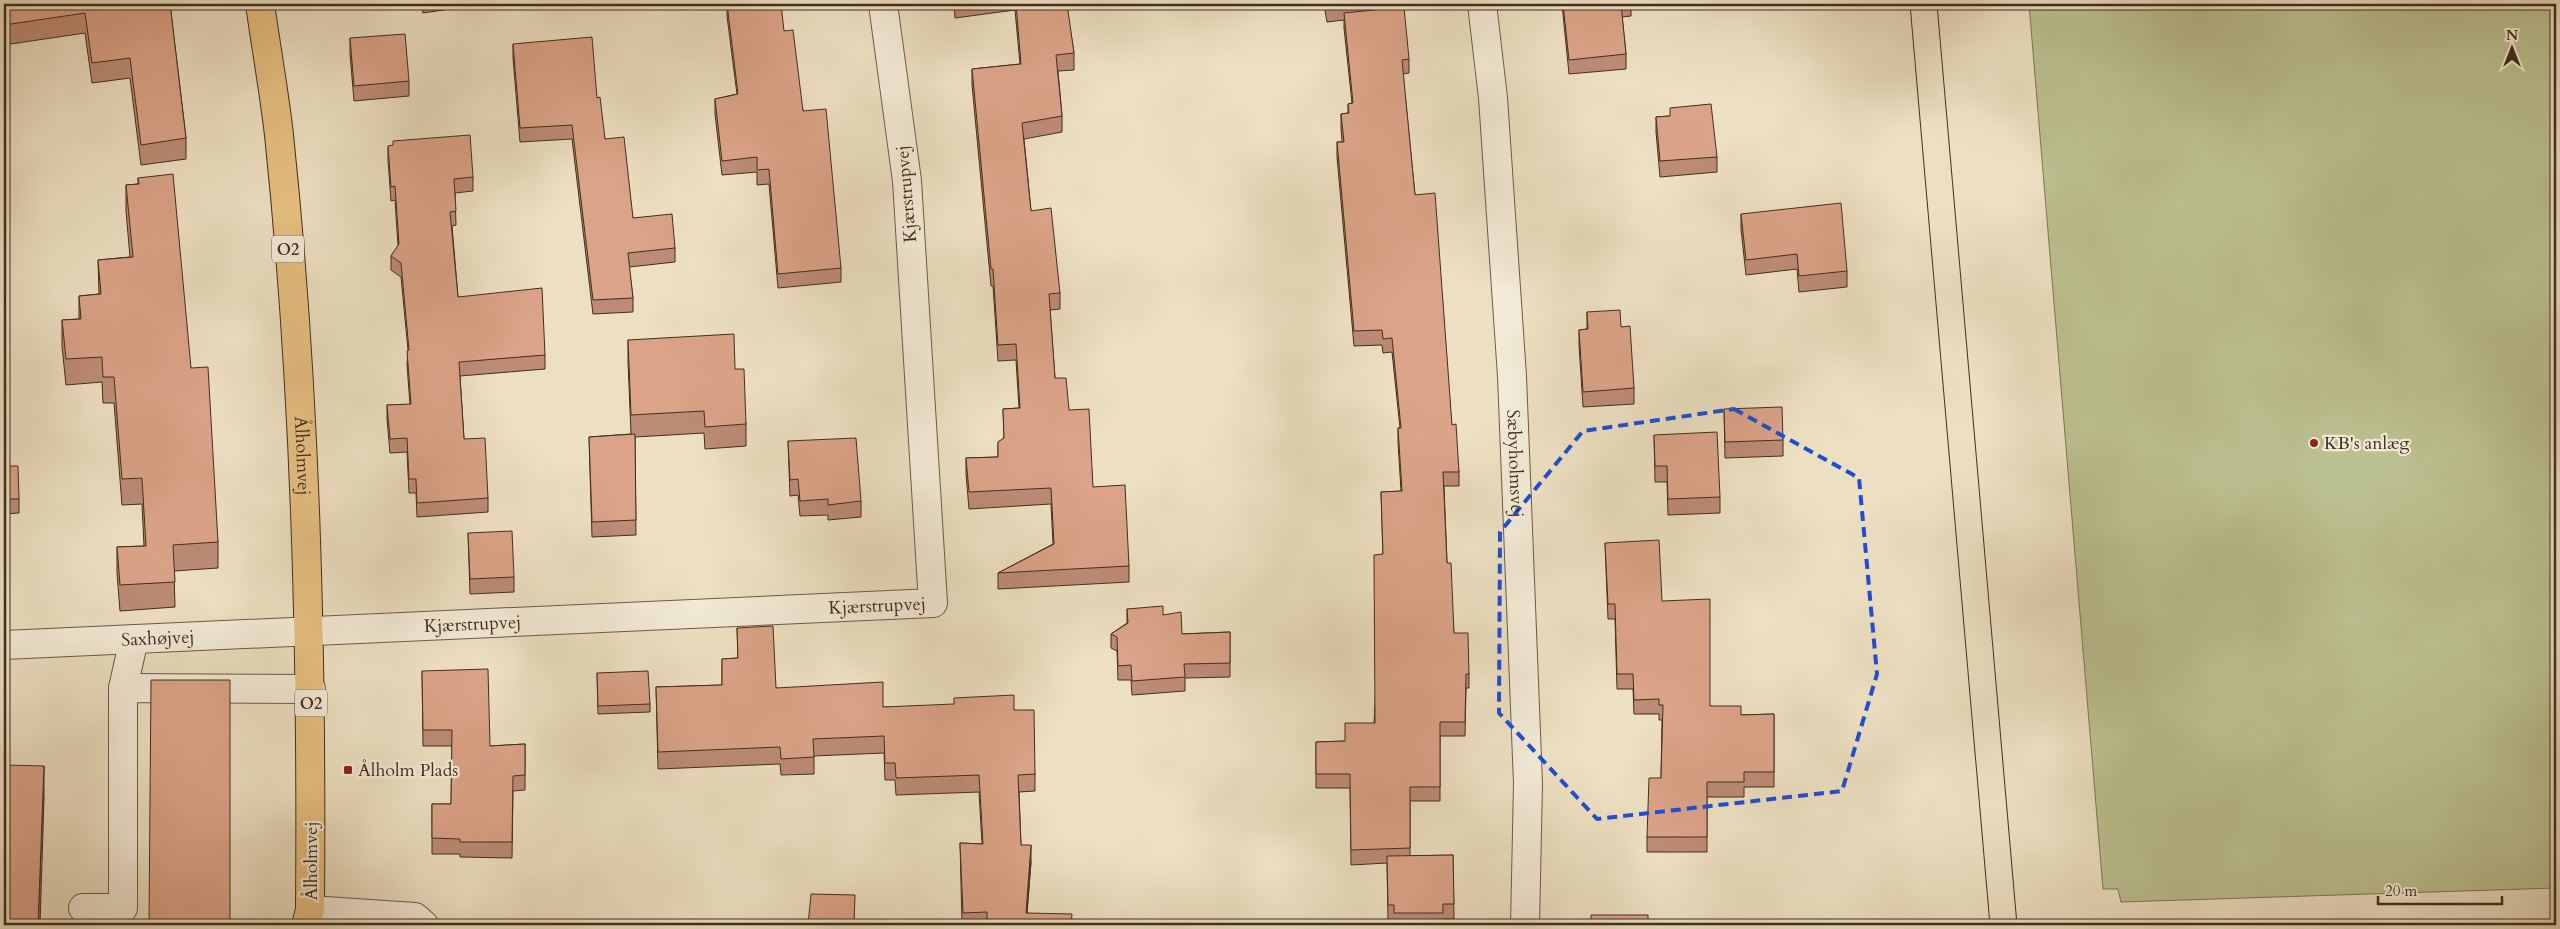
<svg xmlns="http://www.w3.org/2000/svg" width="2560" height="929" font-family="Cardo,serif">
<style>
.green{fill:#bcc191;stroke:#7f7758}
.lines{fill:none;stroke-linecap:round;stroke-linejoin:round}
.minor-casing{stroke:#6d5a48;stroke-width:30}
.major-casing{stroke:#422d20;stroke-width:30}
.minor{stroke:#f3ebd7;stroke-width:28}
.major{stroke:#e6c081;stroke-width:28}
.tram{stroke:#422d20;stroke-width:1}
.wall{fill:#bc8c75;stroke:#422d20}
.shaded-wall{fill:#99725f;stroke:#422d20}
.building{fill:#dba388;stroke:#422d20}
.marked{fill:none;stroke:#1d4ed8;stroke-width:4;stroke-dasharray:10 6;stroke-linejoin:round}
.poi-dot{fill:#8f2418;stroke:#f3ebd7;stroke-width:2}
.labels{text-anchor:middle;stroke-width:4.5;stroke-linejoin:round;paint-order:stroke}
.shield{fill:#f3ebd7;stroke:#776657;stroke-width:1}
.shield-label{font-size:16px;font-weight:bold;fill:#422d20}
.street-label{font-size:18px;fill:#422d20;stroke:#f3ebd7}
.poi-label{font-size:18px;fill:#422d20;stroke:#f3ebd7;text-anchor:start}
</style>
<rect width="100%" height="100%" fill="#ede0c2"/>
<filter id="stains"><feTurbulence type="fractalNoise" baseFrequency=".004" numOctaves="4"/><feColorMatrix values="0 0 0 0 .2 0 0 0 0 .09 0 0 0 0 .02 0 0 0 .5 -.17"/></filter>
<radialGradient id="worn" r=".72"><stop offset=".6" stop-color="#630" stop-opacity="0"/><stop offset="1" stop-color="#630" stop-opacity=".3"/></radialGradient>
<path class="green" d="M2029,4H2556V888L2121,902L2118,889H2103Z"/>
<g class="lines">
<defs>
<g id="minor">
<path id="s1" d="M1482,4L1493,98L1512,376L1528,784L1525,925"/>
<path id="s2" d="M4,645L933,603L907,181L883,4"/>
<path d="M123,688L134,639"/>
<path d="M83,908H123V688L311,689"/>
<path d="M310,910L415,917L424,925"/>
</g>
<g id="major">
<path id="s3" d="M260,4C266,47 274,91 279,135C306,392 312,651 310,910L306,925"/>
</g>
</defs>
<use href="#minor" class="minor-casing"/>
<use href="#major" class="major-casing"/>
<use href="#minor" class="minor"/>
<use href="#major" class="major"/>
<path class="tram" d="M1910,4L1990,925
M1937,4L2017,925"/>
</g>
<path class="wall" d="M4,4H170L186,138V159L141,165L130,78L92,83L85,33L4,45Z
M421,4H477V5L423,13Z
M727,4L784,31L841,268V282L778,288L769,184L757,185V172L722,175L715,114V99L737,94L727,16Z
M954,4H1104L1067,8L1074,53V70L1058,71L1062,116V132L1024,139L1031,211L1060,293V309L1050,310L1055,378L1069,410L1093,487L1129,566V582L998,589V573L1053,544L1051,504L969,509L966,474V458L998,457V442L1004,438L1003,409L1019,408L1016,360L998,361L993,286H991L972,85V69L1020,64L1015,10L955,18Z
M1324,4H1365V11L1409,59V73L1403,74L1415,195L1459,472V486H1444L1447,563L1454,633L1469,674V688H1466L1465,736H1440V801H1410V856L1453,855L1454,919H1443V925H1394V921H1388L1387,863L1351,865L1350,788H1316V742L1345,741L1374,723L1383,554L1381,492L1401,491L1398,442V428H1400L1392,352L1383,353L1382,345L1354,346L1337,157V142H1342L1341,128V114L1348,113V104L1352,103L1344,28V20L1327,22Z
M1562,4H1631V16L1622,17L1626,54V69L1569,74Z
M350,38L409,81V96L354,101L350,54Z
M513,44L597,98L605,139L633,218L675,248V262L629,267L633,298V312L593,314L572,139L520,142L513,58Z
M1670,116L1717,157V172L1660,177L1656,132V117Z
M388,146L473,177V191L455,193L456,225L452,226L458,297L545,355V369L460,376L464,439L488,498V512L417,517L416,493H409L407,452L390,453L387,419V405H410L407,365L408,350L401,277L391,270V256L398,246L395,200L391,201L388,160Z
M138,178L191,368L218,542V568L174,571L175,607L120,611L117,573V547L144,546L142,504L122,505L114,403H103L102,382L66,385L62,346V320L79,319V296L99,294L98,260L130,257L126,211V185L138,184Z
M1741,214L1847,271V287L1799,292L1797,269L1746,275L1741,229Z
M1587,312L1621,327L1634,388V404L1583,407L1579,345V330L1587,329Z
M628,340L735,369L746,424V446L705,449L704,433L635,437L636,535L592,537L589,437L631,434L628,362Z
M1724,409L1783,440V456L1725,458Z
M1654,435L1720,497V513L1668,515L1667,482H1655Z
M788,441L861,501V517L828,520V515L800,516L798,495L790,496Z
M4,466L19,499V513L4,514Z
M468,533L514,577V592L470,594Z
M1605,543L1662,601L1710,706L1741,715L1774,714V787H1744V797H1707V852H1647V837L1661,778L1662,720H1659V714H1634L1633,689H1617L1615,619H1608Z
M1127,609L1163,615L1182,634L1230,632V677L1185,678V691L1132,695L1131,680H1118L1117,651L1111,648V634L1127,623Z
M737,628L776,688L883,707L1014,710L1035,774V791L1019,792L1021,845L1031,862L1027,913L1072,925H962L960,843L982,844L979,792L896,795L895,780H885L884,753L814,756V774L781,775L780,764L658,769L656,687L722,685V659L738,658Z
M422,671L490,746L525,744V790L513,791L512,858L460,857V854H432V804H451L452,746H423Z
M597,673L650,704V712L598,714Z"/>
<path class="shaded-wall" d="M44,766V799L40,925H38Z
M1031,845V862L1026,925V913Z"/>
<path class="building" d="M4,4H170L186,138L141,145L130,58L92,63L85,13L4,25Z
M727,4H781L784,31L793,30L803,111L826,109L841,268L778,274L769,169L757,170V157L722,161L715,99L738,94Z
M1016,4H1067L1074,53L1056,55L1062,116L1022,123L1031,211L1051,208L1060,293L1049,294L1055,378H1066L1069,410L1089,409L1093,487L1125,485L1129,566L998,573L1054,544L1051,488L969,492L966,458L998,457V442L1004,438L1003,409L1020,408L1016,344L998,345L993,269H991L972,69L1021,64Z
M1326,4H1358L1327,8Z
M1563,4H1621L1626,54L1569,60Z
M1404,7L1409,59L1402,60L1415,195L1435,193L1452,425L1456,424L1459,472H1443L1447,563H1451L1454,633H1468L1469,674H1466L1465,722H1440V787H1410V848L1351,850L1350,774H1316V742L1345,741V723H1375L1374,555L1383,554L1381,492L1402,491L1398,428H1401L1392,338L1383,339L1382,330L1354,331L1337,142H1344L1341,114L1349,113L1348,104L1353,103L1344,13Z
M405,34L409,81L354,86L350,38Z
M592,37L597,98L600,97L605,139L624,137L633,218L672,214L675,248L628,253L633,298L593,300L572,125L520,128L513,44Z
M1711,104L1717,157L1660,161L1656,117L1670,116V108Z
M470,135L473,177L454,179L456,211L450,212L458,297L542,288L545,355L459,362L464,439L485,438L488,498L417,503L416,479H409L407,438L390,439L387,405L411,404L407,351L409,350L401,263L391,256L399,244L395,186L391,187L388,146L393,145V141Z
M173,174L191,368L208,367L218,542L173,545L175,582L120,585L117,547L146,546L142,478L122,479L114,377H103L102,357L66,359L62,320L81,319L79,296L101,294L98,260L133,257L126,185L139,184L138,178Z
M1841,203L1847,271L1799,276L1797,254L1746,260L1741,214Z
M1620,310L1621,327L1630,326L1634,388L1583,392L1579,330L1588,329L1587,312Z
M734,334L735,369H744L746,424L705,427L704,411L631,415L628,340Z
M1782,407L1783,440L1725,442L1724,409Z
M1717,432L1720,497L1668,499L1667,466H1655L1654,435Z
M635,434L636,520L592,522L589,437Z
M856,438L861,501L828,505V499L800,501L798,479L790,480L788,441Z
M4,466H18L19,499H4Z
M512,531L514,577L470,579L468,533Z
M1659,540L1662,601L1710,599V706H1741V715L1774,714V772H1744V782H1707V837H1647L1649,778H1661L1663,705H1659V699L1634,700L1633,674H1617L1615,604H1608L1605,543Z
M1163,606V615L1181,612L1182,634L1230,632V663L1184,664L1185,677L1132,681L1131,665L1118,666L1117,637L1111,634L1128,623L1127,609Z
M773,626L776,688L883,682V707L954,704V698L1014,695V710H1034L1035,774L1018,775L1021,845H1031L1026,913L1072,914L1071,925H987V912L963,913L960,843L983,844L979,775L896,778L895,763H885L884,736L813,739L814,757L781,759L780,747L658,752L656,687L722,685V659L738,658L737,628Z
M488,669L490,746L525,744V775L513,776L512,842H460V839L432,838V804H451L452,730H423L422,671Z
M648,671L650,704L598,706L597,673Z
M151,680H230V925H149Z
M4,765L44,766L38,925H4Z
M1453,855L1454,904H1443V913H1394V905H1388L1387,856Z
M811,894L855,895L854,925H808Z
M1591,915H1648V925H1591Z"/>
<path class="marked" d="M1734,409L1859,478L1877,674L1842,791L1597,819L1499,713L1500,532L1583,431Z"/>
<g class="poi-dot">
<circle cx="2314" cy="443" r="5"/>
<rect x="343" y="765" width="10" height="10" rx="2.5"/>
</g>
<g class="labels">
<g class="shield">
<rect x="272" y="235.5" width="32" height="27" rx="4"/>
<rect x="295" y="689.5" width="32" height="27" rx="4"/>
</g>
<g class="shield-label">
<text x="288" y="255">O2</text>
<text x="311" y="709">O2</text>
</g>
<g class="street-label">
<text transform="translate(906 194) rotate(-95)" y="6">Kjærstrupvej</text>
<text dy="6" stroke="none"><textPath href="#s3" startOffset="454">Ålholmvej</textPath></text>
<text dy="6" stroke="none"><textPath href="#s1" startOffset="461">Sæbyholmsvej</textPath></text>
<text dy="6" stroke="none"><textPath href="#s2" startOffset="874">Kjærstrupvej</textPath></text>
<text dy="6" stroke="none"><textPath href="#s2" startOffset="469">Kjærstrupvej</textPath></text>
<text dy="6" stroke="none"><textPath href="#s2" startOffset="154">Saxhøjvej</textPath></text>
<text transform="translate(311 861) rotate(-90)" y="6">Ålholmvej</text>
</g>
<g class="poi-label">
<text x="2324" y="449">KB's anlæg</text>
<text x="358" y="776">Ålholm Plads</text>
</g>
</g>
<rect width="2560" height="929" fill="none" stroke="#ede0c2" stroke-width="20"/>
<rect x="5" y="5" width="2550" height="919" fill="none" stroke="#422d20" stroke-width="2.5"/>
<rect x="10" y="10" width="2540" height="909" fill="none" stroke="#422d20"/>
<g transform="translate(2512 48)" stroke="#f3ebd7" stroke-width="4" paint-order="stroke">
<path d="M0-4L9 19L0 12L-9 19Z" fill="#422d20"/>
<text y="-8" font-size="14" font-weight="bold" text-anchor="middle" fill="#422d20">N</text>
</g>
<path d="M2378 896v8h124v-8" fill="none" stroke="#422d20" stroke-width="2.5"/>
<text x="2385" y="896" font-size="15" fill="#422d20" stroke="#f3ebd7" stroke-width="4" paint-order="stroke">20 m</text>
<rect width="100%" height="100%" filter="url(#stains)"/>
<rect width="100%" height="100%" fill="url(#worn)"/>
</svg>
